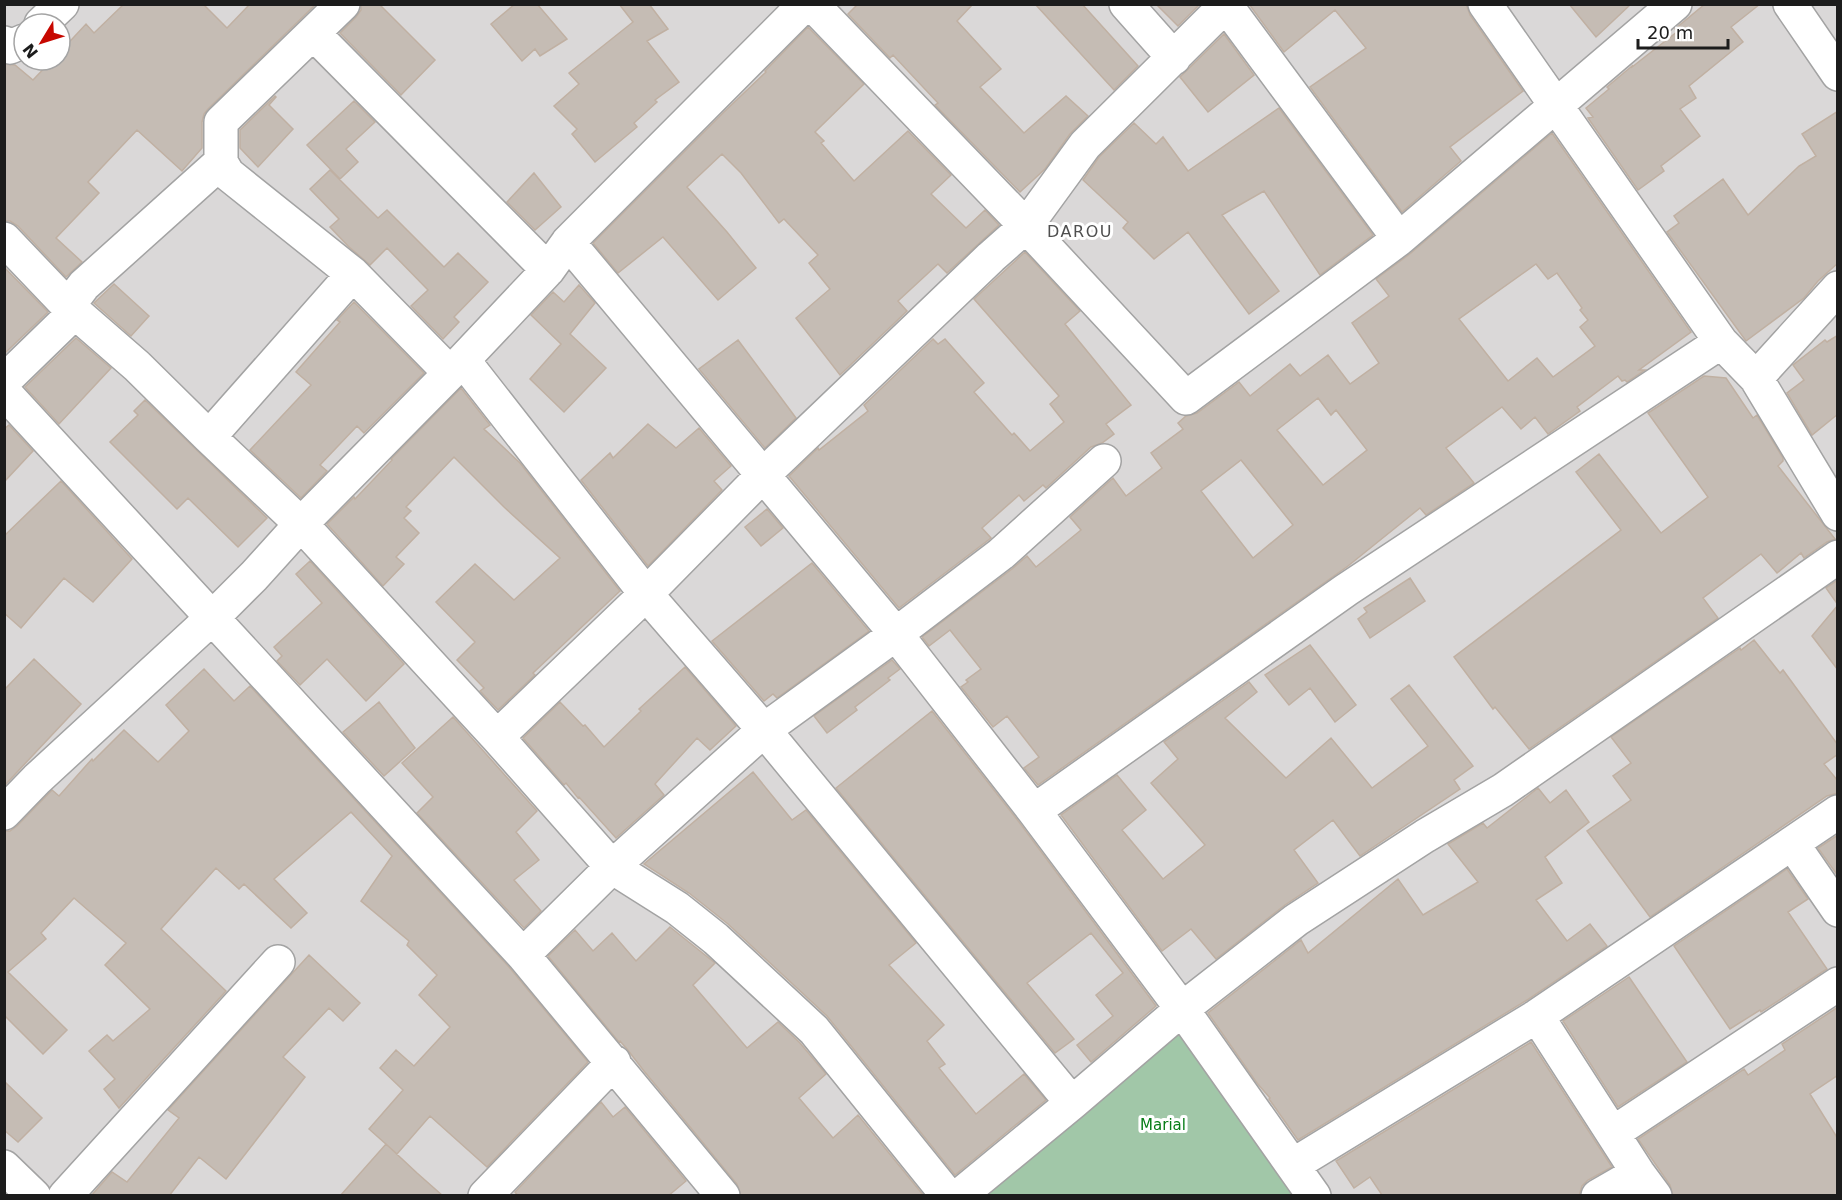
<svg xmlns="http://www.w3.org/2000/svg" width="1842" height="1200" font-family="'DejaVu Sans',sans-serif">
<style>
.residential{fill:#dad8d8;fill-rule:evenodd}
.cemetery{fill:#a1c7a8}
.building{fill:#c5bcb4;stroke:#c0b0a2;stroke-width:1.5;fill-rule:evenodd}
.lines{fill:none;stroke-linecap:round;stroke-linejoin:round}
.street-casing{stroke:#a3a3a3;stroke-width:36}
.street{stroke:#fff;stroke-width:33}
.labels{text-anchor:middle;stroke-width:6;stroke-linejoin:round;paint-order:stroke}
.park-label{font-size:15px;fill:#077c16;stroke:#fff}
.neighbourhood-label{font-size:16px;letter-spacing:1.5px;fill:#4f4f4f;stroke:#fff}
</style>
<rect width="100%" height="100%" fill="#eeeae0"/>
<path class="residential" d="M5,5H1837V1195H5ZM24,24H60V60H24Z"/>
<path class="cemetery" d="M1179,1020L1298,1196H968Z"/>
<path class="building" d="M124,4H203L227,28L250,4H316L208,109L204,114L202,122V148L182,171L137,130L88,182L99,193L56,238L82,262L66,277L18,226L10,221H4V64L15,65L33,80L52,60H60V52L86,24L94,33Z
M361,4H379L435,60L401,95L340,33L356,17L361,10Z
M515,4H537L567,39L540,56L535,49L522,61L491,24Z
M619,4H649L668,29L647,41L679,82L655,100L657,102L634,123L637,127L595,162L572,134L577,129L554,106L579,84L569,73L633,22Z
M858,4H973L957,21L1001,69L980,87L1024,133L1066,96L1088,116L1070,134L1045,169L1020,192L935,105L938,103L893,55L890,58L848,14Z
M1035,4H1082L1138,66L1114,90Z
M1156,4H1200L1178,26Z
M1249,4H1466L1470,15L1523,91L1450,147L1461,161L1402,212L1310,87L1366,48L1335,10L1284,52Z
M1569,4H1631L1596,37Z
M1705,4H1760L1731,27L1743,42L1689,86L1696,98L1680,109L1700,136L1661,166L1664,171L1638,190L1588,118L1593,117L1586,108L1609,89L1607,87L1632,66V67L1678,31L1675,29Z
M808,27L864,84L815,132L824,141L821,143L854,181L908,131L951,175L931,194L966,228L985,210L999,225L947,273L938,264L898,301L907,311L840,375L796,318L830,289L809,263L818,255L784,219L779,223L741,173L722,154L687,187L727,232L756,268L718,300L663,237L618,273L593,243L724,112L766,72L765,71Z
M1224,34L1254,75L1208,112L1180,77Z
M275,96L276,97L269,105L293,129L258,167L240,148V130Z
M354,101L375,122L346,149L358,162L340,179L307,145Z
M1279,108L1373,235L1320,275L1264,191L1222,215L1279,291L1249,314L1188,232L1154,259L1123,228L1128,222L1083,180L1099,157L1134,123L1156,144L1163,137L1188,171Z
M1838,111V263L1818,281L1804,298L1746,341L1667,232L1679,223L1674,216L1723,179L1748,215L1799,166L1816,156L1802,134Z
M1552,133L1691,332L1639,370H1645L1627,382L1625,380L1622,381L1618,376L1577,407L1580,411L1548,434L1535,417L1521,429L1502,407L1446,448L1474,483L1426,515L1420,508L1348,566L1038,785L1024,768L1039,757L1007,716L993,727L961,687L968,682L966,680L981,669L950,630L929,646L922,637L1012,569L1027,556L1036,567L1081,530L1070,517L1113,478L1126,496L1162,468L1151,453L1183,429L1178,423L1186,416L1197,413L1239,382L1250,396L1290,364L1300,376L1328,355L1350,384L1379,363L1352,323L1389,296L1376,279L1411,253ZM1536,264L1548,279L1557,273L1582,308L1580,310L1588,320L1580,327L1595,346L1553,377L1537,358L1508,381L1459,319ZM1318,398L1331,415L1336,410L1367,450L1323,485L1277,430ZM1241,460L1293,525L1253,558L1201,491Z
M330,170L378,218L387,210L444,267L458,253L488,282L454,317L459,322L443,339L411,306L428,290L387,248L370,265L348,246L330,227L339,219L310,189Z
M534,173L561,207L535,230L507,202Z
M1025,252L1080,311L1065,324L1131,405L1106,424L1114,434L1102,443L1091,447L1046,488L1043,485L1024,501L1019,495L982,528L991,538L899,608L789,476L818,448L819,450L868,411L864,405L933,339L938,344L945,339L984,383L974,392L1012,435L1014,433L1030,451L1064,422L1050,404L1059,396L974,299Z
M4,267L48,312L4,354Z
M114,284L149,316L131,336L94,303Z
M579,285L595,303L570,334L606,368L564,412L530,379L561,344L531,315L553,292L564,302Z
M354,302L424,373L364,433L357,426L320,465L327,471L301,498L250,450L311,385L296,372L340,322L337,320Z
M1838,335V414L1812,435L1787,393L1804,380L1793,365L1825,340L1827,342Z
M76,338L111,368L59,424L25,387Z
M738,340L796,418L765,448L699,369Z
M1704,376L1726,378L1753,418L1757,415L1783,458V461L1778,466L1835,539L1827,542L1804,558L1801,553L1777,573L1761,554L1703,598L1718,618L1529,749L1495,707L1493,709L1454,657L1621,530L1576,472L1599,454L1661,533L1708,497L1648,413Z
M461,388L490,425L484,429L520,463L620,591L533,673L535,675L498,710L480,691L484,688L457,660L475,642L436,602L475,564L514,600L560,558L504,507L454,457L406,507L411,511L404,518L419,533L396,557L404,564L383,586L327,524L354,497L355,499L392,460L391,459Z
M145,400L267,518L238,547L188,498L177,509L110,442L138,415L134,411Z
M648,424L676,448L699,428L731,466L714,481L722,490L648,566L581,480L610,453L613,458Z
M9,425L33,451L4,482V429Z
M61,481L132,559L93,602L64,578L21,628L4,613V536Z
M767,509L783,528L761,546L745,527Z
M310,561L404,664L366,701L327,659L300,685L277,661L282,656L274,647L322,603L296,574Z
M812,563L869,631L777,698L773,694L764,701L712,641Z
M1410,578L1425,601L1370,638L1358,619L1367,612L1364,608Z
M1838,580V605L1826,588Z
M1838,605V670L1812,636Z
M1754,640L1780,673L1783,670L1838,745V754L1824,764L1838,781V793L1827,796L1650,917L1587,831L1631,800L1613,776L1631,763L1611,737L1740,648L1741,650Z
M1310,645L1356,705L1335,722L1310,688L1289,705L1265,675Z
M34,659L81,704L4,786V690Z
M892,660L900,669L888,678L890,680L855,707L857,710L827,733L814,716Z
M685,667L736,726L710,750L697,738L655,784L664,795L616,838L579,797L578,798L566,783L564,785L523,738L560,702L583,726L585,725L604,747L641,711L639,709Z
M204,669L234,701L250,686L509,967L588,1062L487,1167L430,1116L397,1154L369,1129L403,1090L380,1068L396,1050L414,1066L450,1027L419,995L437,975L407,945L409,941L361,901L392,856L351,812L274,879L307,913L291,928L244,884L239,889L216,868L161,929L226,991L119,1108L104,1089L115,1079L89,1051L107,1035L113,1041L150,1009L105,965L126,943L74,898L41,933L46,939L8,972L67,1030L43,1054L4,1015V831H10L17,826L52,790L59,796L92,759L93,761L124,730L158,762L189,731L166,705Z
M1249,682L1257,692L1225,718L1286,778L1331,738L1372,788L1428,746L1391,699L1409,685L1473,766L1454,780L1460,789L1360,856L1333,820L1294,850L1318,883L1285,905L1216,959L1191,929L1162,951L1061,815L1117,775L1146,810L1122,830L1163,879L1205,845L1151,783L1178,759L1164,742Z
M379,702L415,748L384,776L343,732Z
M932,711L1019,822L1156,1006L1091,1062L1077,1045L1113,1016L1096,995L1123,973L1091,933L1027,983L1074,1039L1055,1053L836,788Z
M453,717L537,811L516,832L539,860L514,880L541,911L524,928L417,813L433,797L402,763Z
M753,772L792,820L806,810L916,943L889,965L944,1025L927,1041L945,1064L939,1068L976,1114L1024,1074L1046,1100L955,1175L827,1016L728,924L689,893L644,864Z
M1538,788L1550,803L1566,790L1589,822L1545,857L1562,883L1536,900L1567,941L1590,924L1607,946L1527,1000L1298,1140L1269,1099L1270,1098L1257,1083L1208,1013L1301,940L1308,953L1398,879L1423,915L1478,882L1448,844L1483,823L1487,828Z
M1838,835V876L1818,848Z
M1787,869L1808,899L1788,912L1827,969L1761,1012L1760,1010L1730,1029L1674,946Z
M670,927L715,963L693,985L747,1048L778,1022L800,1043L826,1074L799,1098L833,1138L858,1115L924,1196H741L737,1184L644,1071L627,1049L620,1041L619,1042L548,956L575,930L593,951L612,933L636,961Z
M309,955L360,1003L343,1021L329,1008L283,1057L305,1077L226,1179L199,1157L169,1196H91L112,1172L127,1182L179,1118L168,1110Z
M1629,977L1687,1062L1618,1107L1563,1021Z
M1838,1007V1075L1810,1094L1838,1139V1196H1673L1670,1185L1638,1139L1744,1069L1748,1075L1785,1050L1782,1044Z
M1531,1042L1612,1167L1588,1180L1582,1186L1579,1196L1382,1195L1370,1177L1354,1188L1336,1161Z
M4,1081L42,1118L18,1142L4,1130Z
M601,1102L613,1117L625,1107L686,1181L668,1196H518L515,1192Z
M386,1144L417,1173L443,1196H340Z"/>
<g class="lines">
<defs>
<path id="street" d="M343,4L221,122V162L228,174L353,274L450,373
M812,4L1026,226L1186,398L1399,239L1675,4
M1126,4L1174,58
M1225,4L1399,239
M1485,4L1721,342L1756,378L1838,514
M1790,4L1838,74
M41,24L62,4
M314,34L548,270
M4,43L10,47L24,41
M4,239L68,306L137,366L209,437L301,524L497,737L612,867L677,908L716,939L814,1030L948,1196
M568,242L896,634L1034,811L1182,1009L1314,1196
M463,360L646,594L764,730L1072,1103
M1756,378L1838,288
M4,381L74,313L68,306L84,285L221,162
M4,392L523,955L723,1196
M209,437L353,274
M497,737L646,594L763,475L991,257L1026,226L1085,145L1227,4
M1034,811L1346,590L1721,342
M4,813L37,779L212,618L254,576L301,524L463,360L548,270L568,242L805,4
M1792,843L1838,910
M523,955L612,867L764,730L896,634L1001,554L1104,461
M1537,1016L1638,1173L1655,1196
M1613,1133L1838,984
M1293,1165L1537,1016L1838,812
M4,1167L34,1196
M65,1196L278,962
M485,1196L614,1062
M959,1196L1072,1103L1182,1009L1296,920L1425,836L1503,790L1838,557
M1598,1196L1638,1173"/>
</defs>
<use href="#street" class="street-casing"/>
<use href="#street" class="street"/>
</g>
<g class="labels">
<g class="park-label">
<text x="1163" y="1130">Marial</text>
</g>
<g class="neighbourhood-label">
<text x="1080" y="237">DAROU</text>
</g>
</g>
<rect width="1842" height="1200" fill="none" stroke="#1c1c1c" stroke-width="12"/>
<g transform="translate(42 42) rotate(232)"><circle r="28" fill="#ffffff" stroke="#a4a4a4" stroke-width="1.5"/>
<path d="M0-4.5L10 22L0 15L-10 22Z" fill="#c70800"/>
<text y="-9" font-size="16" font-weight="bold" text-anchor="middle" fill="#1c1c1c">N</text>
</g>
<path d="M1638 39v9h90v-9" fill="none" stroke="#1c1c1c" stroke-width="3"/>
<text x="1647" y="39" font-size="18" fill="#1c1c1c" stroke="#ffffff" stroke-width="4.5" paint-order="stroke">20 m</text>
</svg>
